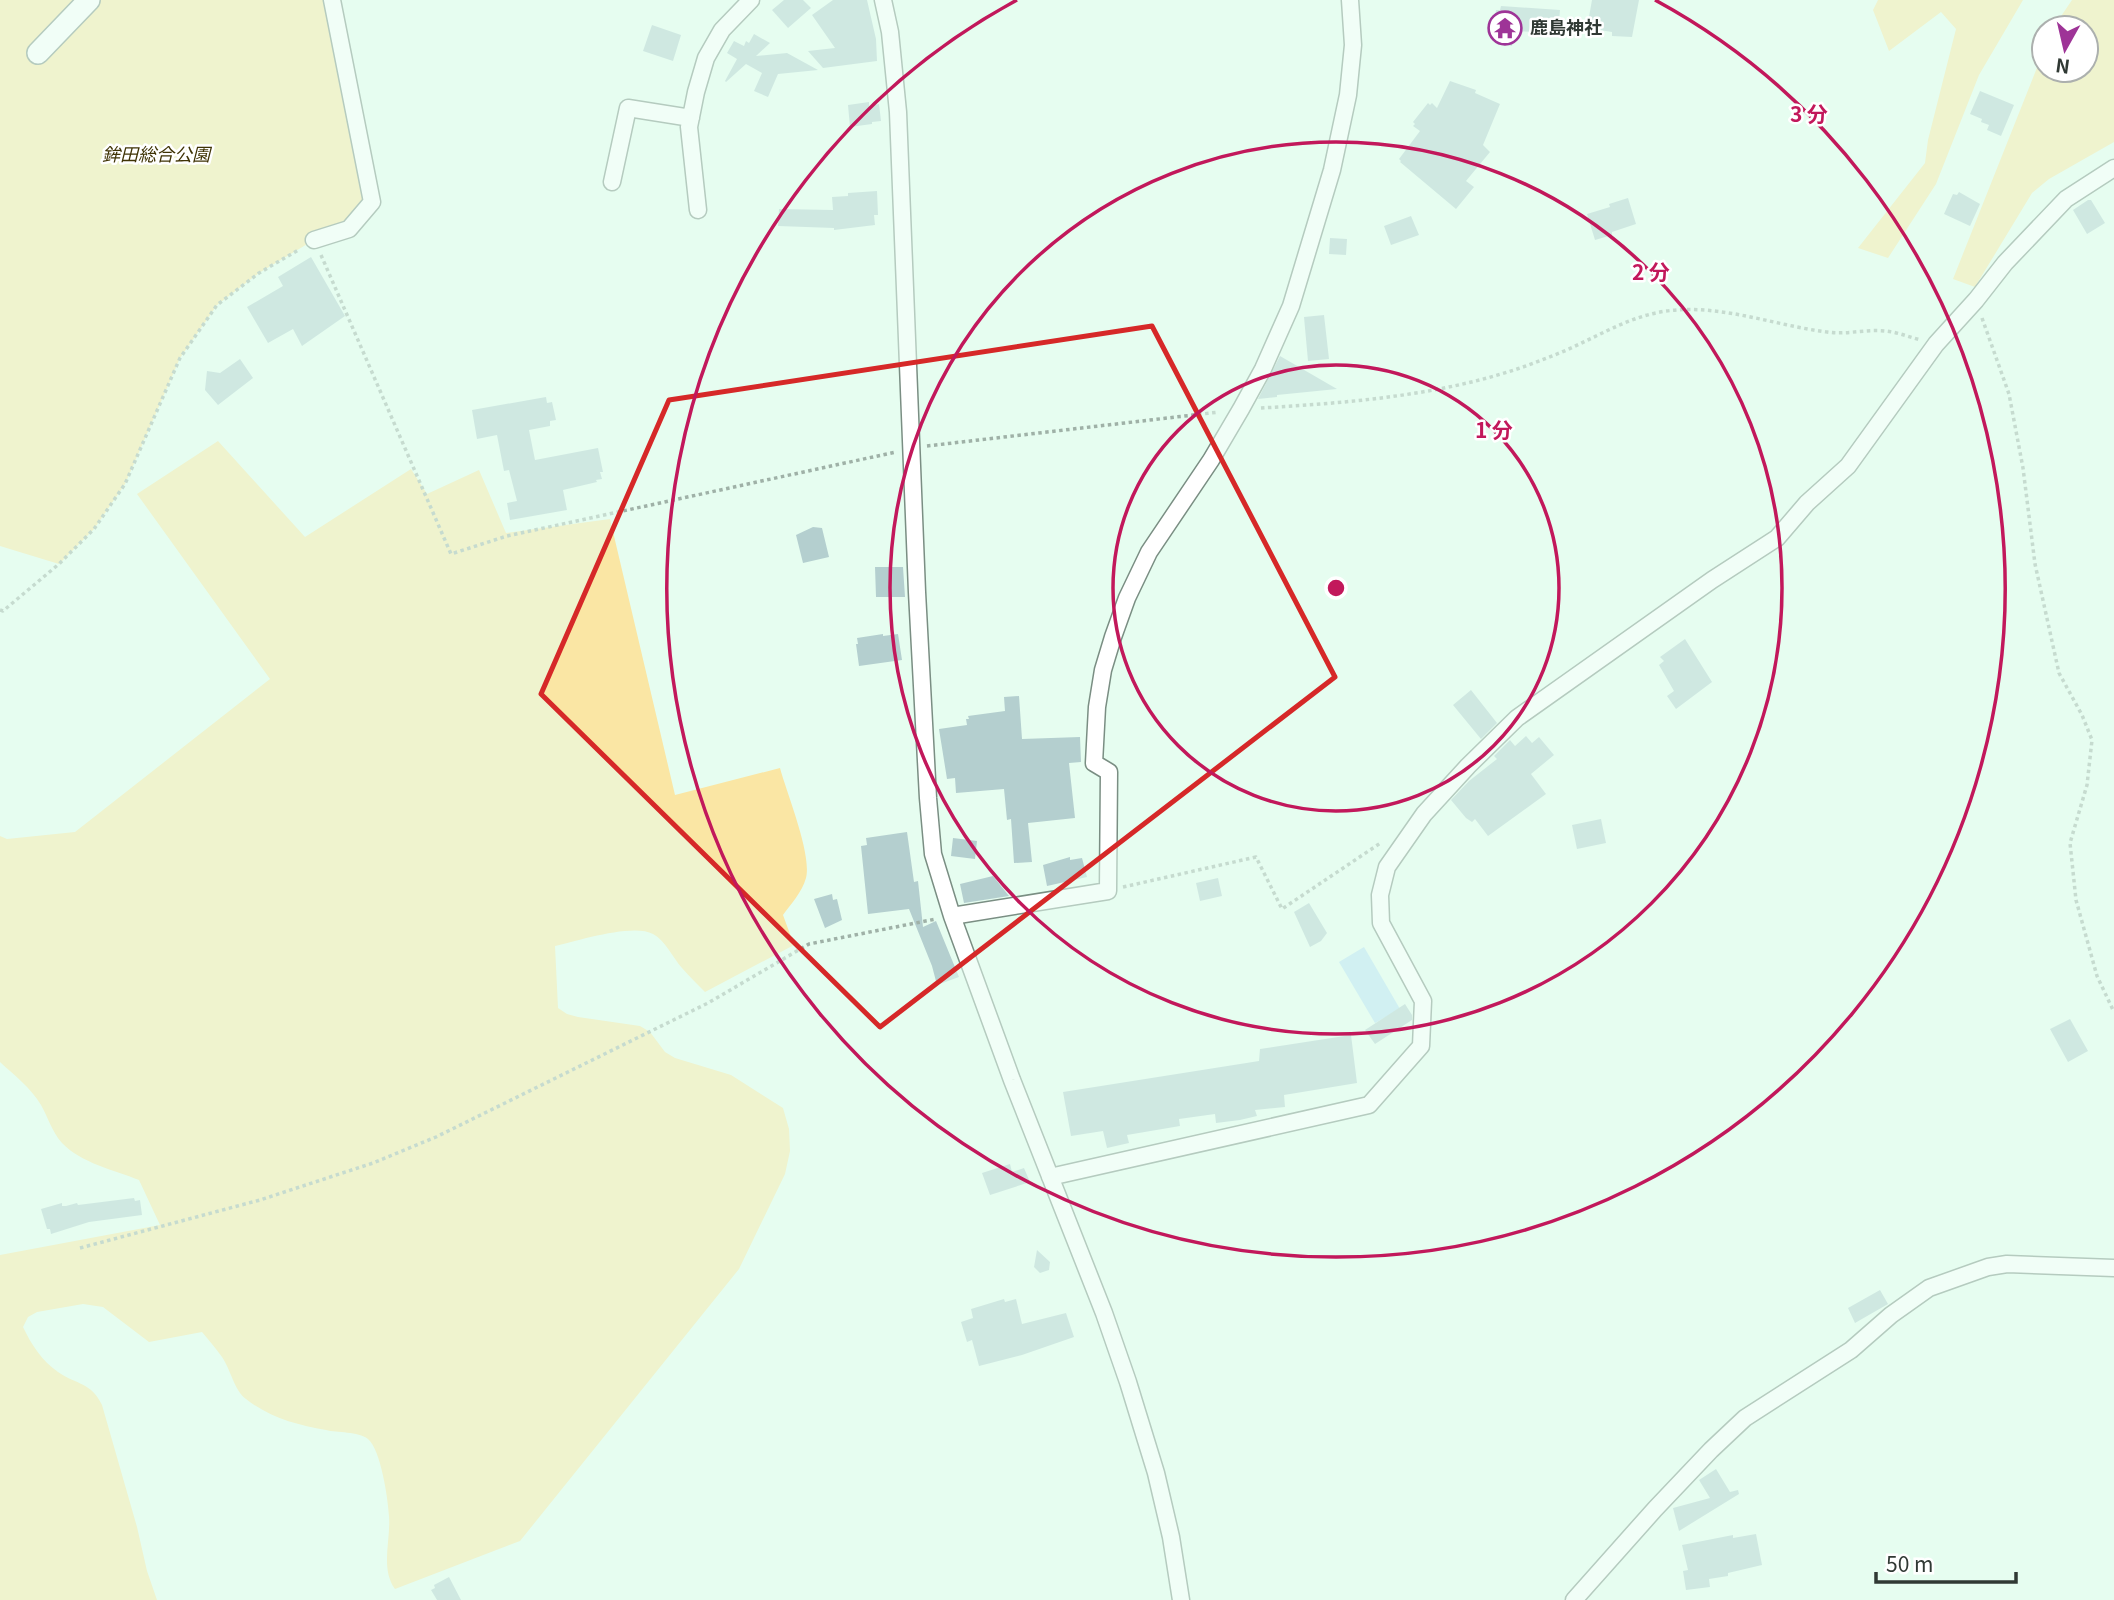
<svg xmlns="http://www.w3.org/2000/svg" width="2114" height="1600" font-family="Georgia,'Noto Sans JP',serif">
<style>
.green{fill:#fae6a4}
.water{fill:#b8e0f4}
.building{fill:#b4cfcf}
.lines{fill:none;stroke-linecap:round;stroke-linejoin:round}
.minor-casing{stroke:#7a8e83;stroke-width:19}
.tertiary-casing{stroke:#7a8e83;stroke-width:24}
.path{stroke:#9fb1a7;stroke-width:3.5;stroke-dasharray:3.5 3.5;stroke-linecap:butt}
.minor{stroke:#fff;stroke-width:16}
.tertiary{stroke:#fff;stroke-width:21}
.marked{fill:none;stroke:#d62828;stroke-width:5;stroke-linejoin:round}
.ring{fill:none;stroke:#c2185b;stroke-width:3.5}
.labels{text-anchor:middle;stroke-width:5;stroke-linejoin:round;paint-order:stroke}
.poi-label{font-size:18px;font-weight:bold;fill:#303934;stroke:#fff;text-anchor:start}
.park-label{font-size:18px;font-style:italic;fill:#3f3305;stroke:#fff}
.centre{fill:#c2185b;stroke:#fff;stroke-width:3.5}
.ring-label{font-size:21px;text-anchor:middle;font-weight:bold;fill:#c2185b;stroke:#fff;stroke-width:5;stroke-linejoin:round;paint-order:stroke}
</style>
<rect width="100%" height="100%" fill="#e6fdf0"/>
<path class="green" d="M0,0H332L372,202L359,219L314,240L259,273L217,305L180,358L125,484L94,529L59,564L0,546Z
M1878,0H2023L1979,75L1936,184L1888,258L1858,248L1925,163L1928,140L1956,29L1941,12L1889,51L1873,10Z
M2072,0H2114V142L2049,179L2032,193L1975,287L1953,279L2044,50V70H2086V28H2053Z
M218,441L305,537L411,469L427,494L479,470L506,533L610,519L675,795L780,768C787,794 812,854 806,878C802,892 791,904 783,915L794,945L705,992C697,984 689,976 682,968C673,958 665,940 653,934C633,923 577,941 555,946L558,1008L567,1014L578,1017L640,1026L650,1032L665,1052L675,1058L731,1075L783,1108L789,1129L790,1151L785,1174L739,1269L520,1541L395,1589C380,1568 391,1540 389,1516C388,1499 381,1450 368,1439C358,1431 337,1433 326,1430C297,1425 270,1418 246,1399C234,1390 231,1370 222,1357C216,1349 209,1340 202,1332L149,1342L103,1307L83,1304L37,1312L28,1317L23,1327C31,1344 42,1361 58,1372C77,1385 91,1382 102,1405L137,1527L147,1571L157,1600H0V1255L160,1225L139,1180C114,1170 81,1163 62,1143C52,1132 48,1117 41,1105C31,1088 14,1075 0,1062V836L7,839L75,832L270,679L137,494Z"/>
<path class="water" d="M1364,947L1400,1009L1375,1023L1339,962Z"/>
<path class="building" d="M784,0H803L811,8L788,28L772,10Z
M833,0H867L876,39L877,61L823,68L808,51L835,48L812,15Z
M1592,0H1639L1632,37L1612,36V32L1587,28Z
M1501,6L1560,10L1558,33L1514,31L1512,46L1498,44L1500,26L1494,25L1496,10H1500Z
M652,25L681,35L673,61L643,51Z
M754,34L770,43L756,56L787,53L818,70L778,74L768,97L754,91L762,73L746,64L726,82L725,81L737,59L727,53L734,41L744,46L746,41L749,43Z
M1450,81L1476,90L1475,93L1500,104L1483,145L1490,152L1466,181L1474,187L1456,209L1400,162L1401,161L1399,159L1420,131L1413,126L1415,124L1413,122L1428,103L1430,105L1432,103L1437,108Z
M1980,91L2014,105L2001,136L1987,130L1989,125L1981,122L1982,119L1970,114Z
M869,102V106L879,104L881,121L872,122V124L850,127L848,105Z
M877,191L878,215H874L875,225L834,230V228L778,226L779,209L833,210L832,197L848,196V193Z
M1959,192L1980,204L1970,226L1944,214L1953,194L1957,195Z
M1628,198L1636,224L1612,232V235L1595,240L1587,214L1610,207L1609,204Z
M2088,200H2091L2105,223L2087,234L2073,210Z
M1411,216L1419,235L1391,245L1384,226Z
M1330,238L1347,239L1346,255L1329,254Z
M311,257L345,316L302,346L293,329L268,343L247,307L283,286L278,277Z
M1324,315L1329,359L1308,361L1304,317Z
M1280,356L1337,389L1277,395V397L1258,399Z
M240,359L253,378L218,405L205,390L207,371L220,373Z
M546,397L547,403L552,402L556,420L550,421V426L529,430L535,460L598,448L603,472H600L602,479L596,480L597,482L563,490L567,510L510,520L507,503L517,501L509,470L504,471L497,435L477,439L472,410Z
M813,527L822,528L829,557L803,563L796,535Z
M875,567H903L905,597H876Z
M883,634V636L898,634L902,660L859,666L856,644H858L857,638Z
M1685,639L1712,682L1676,709L1667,696L1674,691L1659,665L1664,661L1660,657Z
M1471,690L1497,723L1481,739L1453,705Z
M1019,696L1022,739L1080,737L1081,762L1069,763L1075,818L1028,823L1032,862L1014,863L1011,819L1007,820L1004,789L956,793L955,778L947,779L939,729L967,725L966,719H969L968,716L1005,711L1004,697Z
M1526,736L1532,743L1539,737L1554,755L1531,774L1546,794L1488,836L1475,819L1472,822L1466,818L1451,800L1469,781L1497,759L1494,756L1510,740L1515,746Z
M1601,819L1606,843L1577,849L1572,825Z
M907,832L914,882L918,881L923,927L936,921L959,977L937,985L932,966L909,909L868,914L861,846L867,845L866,838Z
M953,838L977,841L975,859L951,856Z
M1070,857V860L1082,858L1087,877L1047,886L1043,865Z
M993,876L1009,896L964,903L960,884Z
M1218,878L1222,896L1200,901L1196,883Z
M832,894L833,900L837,899L842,920L825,928L814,899Z
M1309,903L1327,933L1321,941L1310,947L1294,912Z
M1405,1004L1412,1015V1020L1375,1044L1365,1030Z
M2070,1019L2088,1051L2068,1062L2050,1029Z
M1351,1035L1357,1083L1284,1095L1285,1107L1255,1110L1257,1116L1240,1120L1216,1123L1215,1114L1179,1119L1180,1126L1127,1135L1129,1143L1107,1148L1103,1131L1071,1136L1063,1092L1259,1061L1260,1049Z
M1010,1164L1012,1172L1024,1168L1030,1182L990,1195L982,1173Z
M134,1198L135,1201L140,1200L142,1215L89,1222L51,1234L50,1229H47L41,1209L62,1203V1206H66L77,1203L78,1205Z
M1037,1250L1050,1262L1049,1270L1040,1273L1034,1267Z
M1880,1290L1888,1304L1855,1323L1848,1308Z
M1004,1299L1005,1302L1016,1299L1022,1324L1066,1313L1074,1337L1022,1355L979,1366L972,1340L967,1342L961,1322L973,1318L971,1309Z
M1716,1469L1730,1492L1738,1490L1739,1494L1679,1531L1673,1508L1710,1498L1699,1480Z
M1756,1534L1762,1565L1728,1573V1576L1709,1579L1710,1587L1686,1590L1683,1571L1688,1570L1682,1545L1733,1535V1538Z
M449,1577L461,1600H437L431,1590L435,1588L434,1585Z"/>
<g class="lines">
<defs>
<path id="minor" d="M883,0L890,32L898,112L917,592L928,798L933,854L952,916L1012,1080L1104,1313L1128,1382L1156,1473L1171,1537L1181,1600
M612,182L628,108L691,118
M698,210L689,127L696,92L706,58L722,30L751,0
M314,240L349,229L372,202L332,0
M952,916L1108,891L1109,772L1094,763L1097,707L1103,670L1113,637L1127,598L1149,552L1211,460L1241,409L1263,369L1291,306L1332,170L1348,95L1353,45L1350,0
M1050,1177L1369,1105L1421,1046L1423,1001L1381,923L1380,895L1387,867L1424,814L1468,766L1517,718L1712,580L1777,538L1807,503L1848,466L1936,344L1976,300L2005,263L2066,199L2114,168
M1574,1600L1655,1509L1711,1450L1745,1418L1851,1350L1891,1315L1929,1288L1988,1267L2007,1264L2114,1268"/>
<path id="tertiary" d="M38,53L89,0"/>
</defs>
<use href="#minor" class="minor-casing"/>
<use href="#tertiary" class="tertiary-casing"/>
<path class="path" d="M321,255L451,554L507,536L896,452
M1982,318L2009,394L2023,468L2035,564L2059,673L2082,715L2092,740L2087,785L2070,843L2076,900L2097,976L2114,1012
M1261,408C1346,403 1436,396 1517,369C1532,364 1547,358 1562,352C1595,338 1624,319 1660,312C1717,302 1771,325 1827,332C1846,335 1865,329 1885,331C1897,332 1909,337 1921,340
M927,446L1219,412
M0,610L3,611L59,564L94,529L125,484L180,358L217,305L259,273L300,249
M1123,887L1256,857L1282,909L1382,842
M80,1248L260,1200L373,1163L436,1137L708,1003L809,944L936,919"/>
<use href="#minor" class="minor"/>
<use href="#tertiary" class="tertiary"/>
</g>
<path d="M0 0H2114V1600H0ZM1152,326L1335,677L880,1027L541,694L669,400Z" fill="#e6fdf0" fill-opacity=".55" fill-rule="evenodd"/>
<path class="marked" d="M1152,326L1335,677L880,1027L541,694L669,400Z"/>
<g class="ring">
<circle cx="1336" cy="588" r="223"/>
<circle cx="1336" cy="588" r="446"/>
<path d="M1655 0A669 669 0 1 1 1017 0"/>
</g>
<defs>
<symbol id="temple-ring" viewBox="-11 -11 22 22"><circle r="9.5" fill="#fff" stroke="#9e3497" stroke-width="1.5"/><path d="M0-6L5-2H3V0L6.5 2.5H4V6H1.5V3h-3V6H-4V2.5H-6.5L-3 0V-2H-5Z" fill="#9e3497"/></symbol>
</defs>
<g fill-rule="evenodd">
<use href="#temple-ring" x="1486" y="9" width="38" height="38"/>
</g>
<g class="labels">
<g class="poi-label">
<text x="1530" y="34">鹿島神社</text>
</g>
<g class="park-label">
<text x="156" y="161">鉾田総合公園</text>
</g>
</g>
<circle cx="1336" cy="588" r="10" class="centre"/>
<g class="ring-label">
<text x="1809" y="122">3 分</text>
<text x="1651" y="280">2 分</text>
<text x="1494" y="438">1 分</text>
</g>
<g transform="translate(2065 49) rotate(188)"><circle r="33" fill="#ffffff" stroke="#acb0ae" stroke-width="2"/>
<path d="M0-5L12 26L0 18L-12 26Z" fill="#9e3497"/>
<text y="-10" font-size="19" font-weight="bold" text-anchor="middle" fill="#303934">N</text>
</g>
<path d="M1876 1572v10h140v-10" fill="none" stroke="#303934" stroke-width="3.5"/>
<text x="1886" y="1572" font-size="21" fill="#303934" stroke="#ffffff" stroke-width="5" paint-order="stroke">50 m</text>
</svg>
